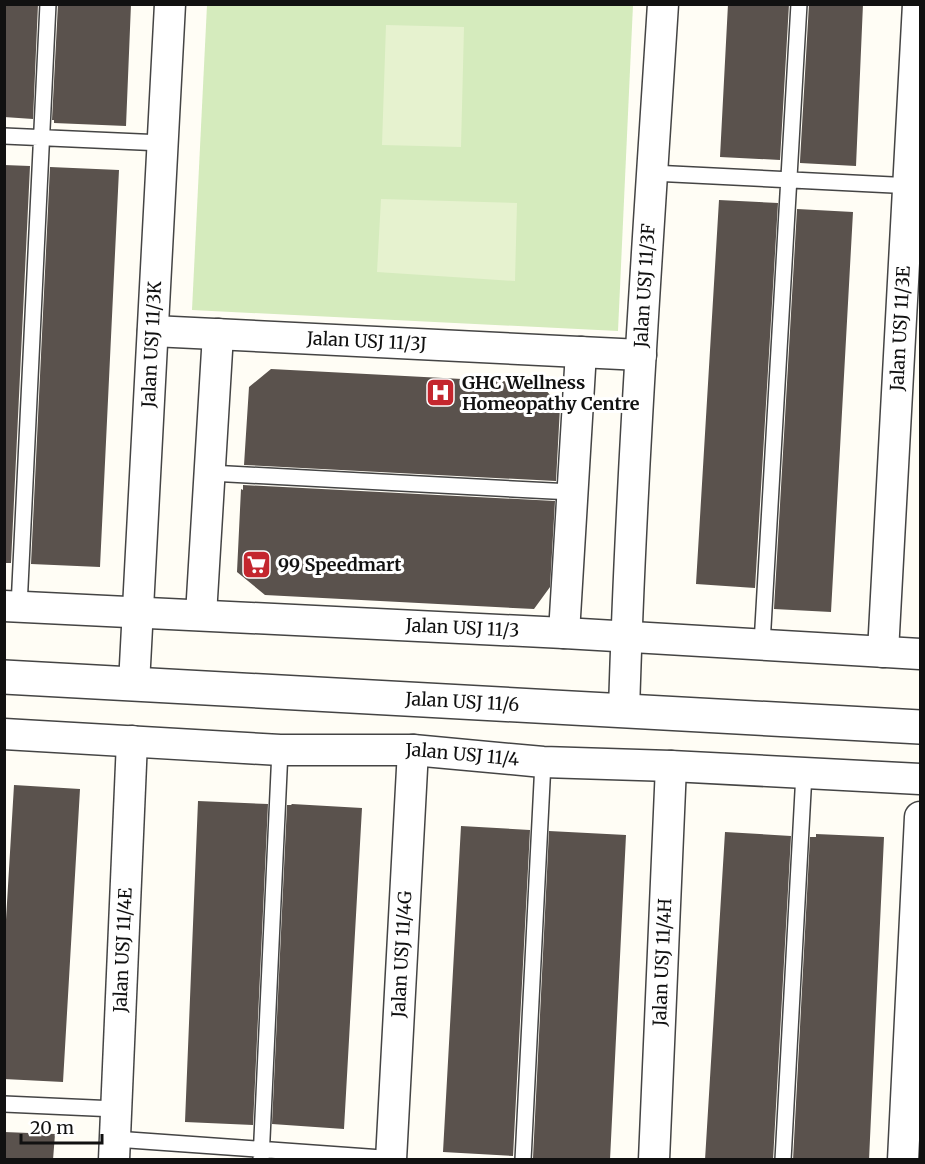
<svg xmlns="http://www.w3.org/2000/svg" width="925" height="1164" font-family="Merriweather,serif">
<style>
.green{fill:#d5ebbd}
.pitch{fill:#e6f2cf}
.building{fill:#5a524d}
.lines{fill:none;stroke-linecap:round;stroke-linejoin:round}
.service-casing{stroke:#444;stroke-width:18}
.minor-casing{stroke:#444;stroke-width:33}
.tertiary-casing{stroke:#444;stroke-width:36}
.service{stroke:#fff;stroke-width:15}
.minor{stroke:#fff;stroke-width:30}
.tertiary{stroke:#fff;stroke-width:33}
.labels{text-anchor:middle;stroke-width:6;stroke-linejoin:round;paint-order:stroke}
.street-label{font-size:18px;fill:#111;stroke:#fff}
.poi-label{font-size:18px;font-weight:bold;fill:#111;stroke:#fff;text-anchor:start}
</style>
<rect width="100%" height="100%" fill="#fffdf5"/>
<path class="green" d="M207,5H633L618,331L192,310Z"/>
<path class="pitch" d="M386,25L464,27L461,147L382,145Z
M381,199L517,203L515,281L377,272Z"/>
<path class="building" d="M4,4H38L33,119L4,117Z
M58,4H131L126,126L54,123V120H52Z
M728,4H789L780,160L720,157Z
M809,4H863L856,166L800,163V161Z
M4,165L30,166L11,563H4Z
M50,167L119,170L100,567L31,564Z
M719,200L778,203L755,588L696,584Z
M797,209L853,212L831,612L774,609Z
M271,369L540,383L560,407L556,481L244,465L249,387Z
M243,485L555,501L550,587L534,609L265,595L237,572L241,489L243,490Z
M14,785L80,789L63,1082L4,1079V953Z
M198,801L268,804L253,1125L185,1122Z
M292,804L362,808L344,1129L272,1124L287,805H291Z
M461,826L530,830L513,1156L443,1152Z
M549,831L626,835L610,1160L533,1158Z
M725,832L791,836L773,1160H705Z
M816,834L884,837L869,1160H793L810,837H816Z
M4,1132L55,1134L53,1160H4Z"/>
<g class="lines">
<defs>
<path id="service" d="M4,136L163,143
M652,173L913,186
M210,473L572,492
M19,607L48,4
M762,644L799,4
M4,1104L116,1109
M115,1139L396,1159
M261,1160L280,750
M523,1160L543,762
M783,1160L804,773"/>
<g id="minor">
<path id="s1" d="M153,331L641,355"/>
<path id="s2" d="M4,606L564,633L920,654"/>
<path d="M201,615L218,334"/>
<path d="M564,633L581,352"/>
<path id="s3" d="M883,652L918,4"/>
<path id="s4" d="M134,684L170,4"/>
<path id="s5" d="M624,711C631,475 648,240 663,4"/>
<path id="s6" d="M4,734L280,750H413L543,762L671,766L920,779"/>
<path id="s7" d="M114,1160L132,741"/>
<path id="s8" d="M391,1160L413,750"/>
<path id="s9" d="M654,1160L671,766"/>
<path d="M903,1160L920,817"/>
</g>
<g id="tertiary">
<path id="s10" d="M4,677L920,727"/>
</g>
</defs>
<use href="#service" class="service-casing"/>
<use href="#minor" class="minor-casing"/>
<use href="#tertiary" class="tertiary-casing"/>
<use href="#service" class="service"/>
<use href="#minor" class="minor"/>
<use href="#tertiary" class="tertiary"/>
</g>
<defs>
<symbol id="hospital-square" viewBox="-11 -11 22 22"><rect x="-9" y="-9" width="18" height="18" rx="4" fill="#c4262e" stroke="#fff"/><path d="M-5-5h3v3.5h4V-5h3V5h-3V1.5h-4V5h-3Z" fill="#fff"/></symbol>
<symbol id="supermarket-square" viewBox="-11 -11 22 22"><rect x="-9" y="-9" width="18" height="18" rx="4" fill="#c4262e" stroke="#fff"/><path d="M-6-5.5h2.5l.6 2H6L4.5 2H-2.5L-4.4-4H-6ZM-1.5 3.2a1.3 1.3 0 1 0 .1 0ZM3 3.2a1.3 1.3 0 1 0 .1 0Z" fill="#fff"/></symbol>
</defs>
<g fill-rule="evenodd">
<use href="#hospital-square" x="424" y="376" width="33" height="33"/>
<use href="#supermarket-square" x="240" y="548" width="33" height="33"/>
</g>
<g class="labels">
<g class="street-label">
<text dy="6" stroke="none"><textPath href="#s5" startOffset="426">Jalan USJ 11/3F</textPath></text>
<text dy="6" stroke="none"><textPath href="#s3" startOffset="324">Jalan USJ 11/3E</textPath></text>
<text dy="6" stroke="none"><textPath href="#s1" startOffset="214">Jalan USJ 11/3J</textPath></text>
<text dy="6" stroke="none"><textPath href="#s4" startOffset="340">Jalan USJ 11/3K</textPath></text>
<text dy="6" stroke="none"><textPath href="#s2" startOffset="459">Jalan USJ 11/3</textPath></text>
<text dy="6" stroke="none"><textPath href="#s10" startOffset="459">Jalan USJ 11/6</textPath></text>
<text dy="6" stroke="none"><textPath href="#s6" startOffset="459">Jalan USJ 11/4</textPath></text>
<text dy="6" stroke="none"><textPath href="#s7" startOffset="210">Jalan USJ 11/4E</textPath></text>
<text dy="6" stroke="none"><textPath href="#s8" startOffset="206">Jalan USJ 11/4G</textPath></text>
<text dy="6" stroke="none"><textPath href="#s9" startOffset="198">Jalan USJ 11/4H</textPath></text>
</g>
<g class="poi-label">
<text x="462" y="389">GHC Wellness<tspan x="462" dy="21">Homeopathy Centre</tspan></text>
<text x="278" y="571">99 Speedmart</text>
</g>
</g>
<rect width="925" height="1164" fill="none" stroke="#111111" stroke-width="12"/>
<path d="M21 1134v9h81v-9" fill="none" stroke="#111111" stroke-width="3"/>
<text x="30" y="1134" font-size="18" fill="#111111" stroke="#ffffff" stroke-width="4.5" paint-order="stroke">20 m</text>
</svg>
